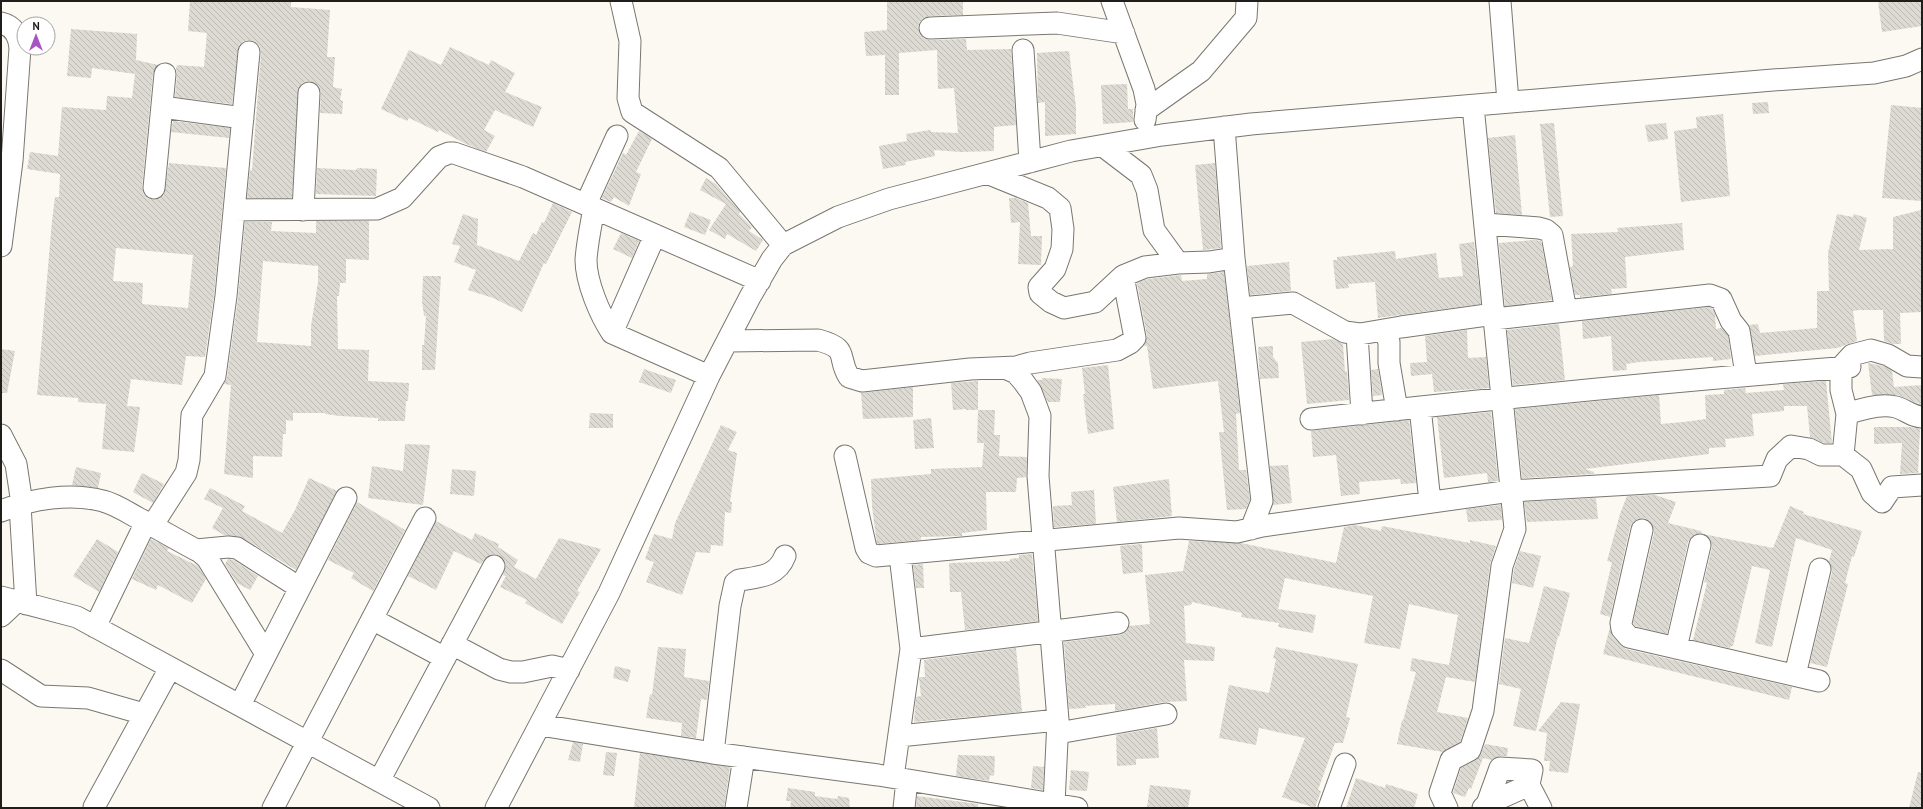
<svg xmlns="http://www.w3.org/2000/svg" width="1923" height="809" font-family="'PT Sans',sans-serif">
<style>
.building{fill:url(#building-back-hatch);fill-rule:evenodd}
.lines{fill:none;stroke-linecap:round;stroke-linejoin:round}
.minor-casing{stroke:#797770;stroke-width:23}
.minor{stroke:#fff;stroke-width:21}
</style>
<defs>
<pattern id="building-back-hatch" width="6" height="6" patternUnits="userSpaceOnUse"><rect width="6" height="6" fill="#dcdad2"/><path d="M-1 5l2 2M0 0l6 6M5-1l2 2" fill="none" stroke="#bcbbb4"/></pattern>
</defs>
<rect width="100%" height="100%" fill="#fbf9f1"/>
<path class="building" d="M190,1H291V7L330,10L327,57H335L333,87L342,89L340,100L343,101L342,114L320,113L321,93L319,87L315,83L310,81L304,82L299,87L292,198H247L250,170H252L261,53L260,47L256,42L250,40L244,41L239,45L232,104L175,97L177,75L176,69L177,65L204,67L207,33L188,31Z
M887,1L963,2V15L930,16L923,18L919,23L918,28L920,35L925,39L930,40L966,39L967,50L1011,49L1016,125L994,127V151L961,152L934,150L935,156L905,162L906,165L883,169L879,146L907,141L906,134L930,130L931,132L958,133L954,88L938,89L937,50L899,53V95H885V55L866,56L864,32L887,30Z
M1878,1H1922V26L1882,32Z
M71,29L137,34L136,60L158,65L153,73L142,187L143,193L147,198L153,200L159,199L164,195L169,163L226,168L214,295L205,357L186,356L182,385L131,379L127,406L140,407L134,452L102,449L106,404L78,402V398L37,395L52,221L55,197H59L60,174L27,169L30,152L58,156L62,107L106,110L107,96L132,98L135,74L92,68L91,78L67,76ZM116,248L193,255L188,308L142,304L143,283L113,281Z
M450,47L489,65L491,60L515,73L505,92L542,107L533,127L495,110L484,130L495,136L486,152L466,144L439,130L438,132L409,118L407,121L381,109L409,50L441,65Z
M1069,51L1076,107V134L1045,136V102L1038,103L1037,53Z
M1127,84L1128,109H1133V122L1103,124L1101,85Z
M1768,102L1769,113L1753,114L1752,103Z
M1891,105L1922,108V201L1882,198Z
M1723,114L1730,196L1681,202L1674,131L1697,128L1696,117Z
M173,121L230,128L229,138L171,132Z
M1554,123L1563,216L1550,217L1540,124Z
M1666,123L1668,139L1648,142L1645,125Z
M639,131L652,139L636,172L641,174L629,206L614,197L611,202L602,198L623,153L626,155Z
M1515,135L1522,215L1496,213L1488,138Z
M1215,163L1221,248L1203,250L1195,165Z
M317,168L356,170L357,168L377,169L376,196L316,194Z
M706,178L716,184L740,212L739,214L752,227L749,231L763,240L756,251L727,234L725,239L709,230L726,204L700,190Z
M1009,198H1016L1028,203L1031,236H1042L1041,265L1018,264L1020,222L1011,223Z
M553,203L572,212L546,264L544,263L522,312L493,298L468,290L476,270L454,262L460,246L452,244L463,214L478,219L477,245L519,261L533,233L536,235L542,222L544,223Z
M1921,210L1922,312L1900,313L1901,344H1893L1884,341L1883,310H1859L1853,311L1857,341L1837,348L1755,356L1749,325L1758,324L1760,333L1817,328V291H1829L1828,253L1837,214L1853,217L1854,214L1867,218L1859,250L1893,249V217Z
M690,212L711,220L705,235L684,227Z
M316,221H369V260L346,259V283H340L339,296H337L338,349L369,350L368,381L409,383L408,401H406L405,421H378V418L340,416L325,414V413H293V421L286,420V434H283L282,457L253,456V478L224,474L231,385L224,384L227,378L238,298L245,222H272L271,231L316,233ZM263,261L318,266V282L311,326V346L257,342Z
M1682,223L1684,250L1625,257L1627,288L1611,289L1612,294L1580,297V295H1575L1570,267L1573,266L1571,234L1618,232L1617,228Z
M621,233L639,241L632,258L613,249Z
M1534,240L1541,241L1552,300L1505,306L1499,243Z
M1474,242L1481,304L1378,318L1375,282L1348,284L1349,288L1336,289L1333,260H1337V257L1395,251L1396,259L1436,253L1439,278L1463,276L1459,244Z
M1289,262L1291,291L1250,295L1247,266Z
M1224,272L1240,413L1236,414L1239,470H1246L1250,499L1246,509L1227,510L1219,432H1224L1218,381L1153,389L1147,346H1144L1147,336L1137,283L1148,279L1181,275L1182,281L1207,279V274Z
M423,276H441L435,370H422V345H424L426,316H424L422,301Z
M1709,307L1712,309L1715,314L1716,329L1721,328L1728,336L1731,359L1713,361V357L1639,362L1626,364L1627,370L1613,371L1611,336L1583,339L1582,321Z
M1559,324L1565,380L1513,385L1507,330Z
M1467,330L1468,358L1486,357L1489,388L1434,392L1432,374L1411,376L1410,363L1427,362L1425,336Z
M1333,339L1343,344L1345,372L1347,371L1349,400L1307,404L1301,342Z
M1273,346V357L1278,363L1279,378L1260,379L1258,347Z
M1,349L15,351L7,393H1Z
M1868,363L1883,366L1892,371L1894,387L1922,385V405L1898,395H1872Z
M1108,365L1114,429L1088,434L1083,394H1085L1082,368Z
M644,369L676,380L671,393L639,382Z
M1378,369L1382,395L1373,396L1371,370Z
M1042,378L1062,379L1060,402H1048L1037,380H1042Z
M978,381V410H995L994,435H1000L999,456L1027,457L1026,477L1017,478L1016,492H986L987,530L962,533V536L921,537V540L877,544L872,506L871,479L931,474V469L982,467L984,443H977L978,410H966V409L953,410L951,383Z
M1826,381L1832,443H1824L1810,437L1807,406H1784V411L1752,414L1754,436L1725,439L1726,447L1709,448V454L1585,469L1594,472V474L1522,478L1515,409L1659,395L1661,424L1683,422L1706,419L1705,395L1724,394V390L1745,388L1746,393L1784,390L1783,384Z
M913,387V417L863,419L861,393Z
M1491,412L1498,481L1488,482L1487,473L1444,478L1437,417Z
M590,413L613,414V428H589Z
M931,418L934,448L915,449L913,420Z
M1409,420L1416,483L1401,484L1400,479L1359,482L1360,494L1341,496L1336,455L1313,457L1311,431Z
M721,425L737,432L728,450L737,453L730,502H732L731,513L725,512L723,546L711,545L710,553L696,552L682,595L646,582L654,562L645,559L654,534L672,539L675,523Z
M1874,427H1910L1920,429L1918,473L1900,474L1902,443L1874,444Z
M405,444L430,445L423,505L368,498L372,466L403,471Z
M1288,465L1292,503L1273,505L1270,466Z
M76,467L101,473L98,488L72,485Z
M452,469L476,471L474,496L450,494Z
M142,473L164,484L153,503L133,492Z
M309,478L337,491L296,570L243,538L224,535L212,528L223,508L204,499L210,488L245,506L242,511L282,533L295,510Z
M1169,479L1172,516L1117,522L1113,487Z
M1094,490L1096,524L1054,527L1053,506L1072,505L1071,492Z
M1655,495L1676,502L1668,523L1701,531L1702,533L1692,537L1688,542L1667,634L1635,626L1633,623L1654,533L1653,526L1650,521L1645,518L1638,519L1633,522L1630,527L1610,617L1600,614L1612,562L1607,561L1620,514L1627,496Z
M1596,498L1598,519L1527,522L1524,502Z
M357,502L405,530L373,591L351,578L354,573L328,560Z
M1501,505L1502,520L1468,522L1466,509Z
M1790,506L1804,512L1803,514L1862,531L1854,557L1852,556L1845,583L1848,584L1827,667L1810,663L1832,572L1829,561L1832,550L1796,538L1772,647L1755,643L1770,570L1752,566L1733,646H1731L1730,648L1693,640L1707,583L1704,582L1712,547L1711,541L1703,534L1773,548Z
M436,521L472,540L475,533L499,544L498,547L518,560L514,567L536,579L559,538L601,549L577,591L580,592L562,624L525,603L527,600L500,587L506,576L503,575L506,566L504,559L499,555L494,554L488,556L481,564L454,551L436,590L408,576Z
M1356,525L1381,531L1382,526L1470,543V540L1496,546L1490,564L1475,682L1446,677L1437,712L1468,718L1460,742L1443,752L1397,744L1402,720L1403,721L1416,672L1410,671L1412,658L1449,665L1458,615L1409,604L1400,649L1364,643L1373,596L1285,578L1278,609L1316,615L1313,633L1278,627L1279,623L1241,617L1242,613L1192,602L1191,605L1184,606L1186,643L1215,647L1214,661L1184,660L1187,701L1164,702L1115,711V704L1085,706L1086,708L1069,709L1064,642L1120,635L1126,632L1129,626L1150,624L1145,575L1183,571L1189,541L1241,543L1336,563L1344,527Z
M97,539L118,552L99,592L73,576Z
M151,539L169,548L167,551L198,566L206,579L192,603L158,585L156,590L132,579Z
M1142,544L1143,572L1123,574L1120,546Z
M1520,551L1541,556L1533,588L1512,583L1514,569Z
M1032,554L1038,621L965,630L961,592H950L949,563L1010,561V559L1019,558V555Z
M228,559L233,560L258,576L250,590L237,583L225,564Z
M923,564L924,588H916L913,565Z
M1544,586L1570,593L1559,637L1558,636L1536,731L1513,726L1521,689L1499,684L1505,638L1529,643Z
M1610,627L1613,637L1626,649L1792,687L1789,700L1603,654Z
M658,647L686,649L684,677L709,681L707,700L701,699L696,738L681,736L682,723L646,718L650,694L652,695Z
M1276,647L1358,664L1346,717L1350,718L1343,743H1335L1318,790L1321,791L1315,808L1282,797L1305,738L1259,728L1256,745L1219,738L1229,685L1269,693L1276,659L1273,658Z
M1016,648L1022,712L914,722L916,697L921,696L919,677H925L924,660Z
M615,666L631,670L628,682L613,678Z
M1561,702L1580,704L1568,773L1549,771L1550,761H1544L1547,733L1538,731Z
M1157,728L1159,758L1136,759V765L1117,766L1116,735Z
M573,742L583,744L580,762L568,760Z
M1485,744L1508,748L1507,756H1500L1492,760L1483,758L1471,789L1469,788L1465,797L1453,793L1461,768L1476,760L1481,754Z
M606,752L617,753L614,776L603,775Z
M640,753L730,767L724,808H634Z
M958,755L995,756L994,776L990,775L989,781L956,776Z
M1033,766L1044,767L1043,790L1031,788Z
M1071,770L1089,772L1087,791L1069,790Z
M1918,772L1922,773V808H1909Z
M1356,778L1385,788L1386,784L1418,794L1414,808H1346Z
M1150,785L1191,790L1188,808H1147Z
M788,788L815,792V796L837,799L838,796L849,798L850,808H790L791,801H786Z
M917,796L978,804V808H916Z"/>
<g class="lines">
<defs>
<path id="minor" d="M621,1L630,41L628,98L632,112L719,168L783,245
M1112,1L1144,89L1147,104L1145,120
M1500,1L1508,102
M1,23C14,26 19,36 20,48L12,161L1,246
M930,28L1057,23L1124,33
M1023,50L1030,162
M162,107L243,118
M1146,110L1201,71L1246,18L1247,1
M1224,127L1234,258
M987,173L1048,198L1060,208L1063,229L1062,249L1055,269L1039,287L1040,293L1051,302L1064,308L1095,302L1123,276
M154,188L165,74
M586,204L617,136
M594,208C591,225 587,243 586,260C586,282 600,315 612,333L709,376
M234,210L377,209L402,198L439,157L449,153H454L523,177L760,281
M303,210L309,93
M1485,224L1539,228L1546,230L1552,235L1566,311
M1178,263L1209,262L1234,258L1262,501L1251,529
M1240,308L1293,303L1345,332L1360,334L1401,327L1494,314
M1494,319L1710,295L1721,299L1731,321L1739,331L1746,374
M1384,330L1389,342V363L1397,410
M612,333L655,235
M1357,334L1362,414
M729,341L818,340C851,349 836,356 849,377L862,381L970,369L1016,367L1030,363L1117,350L1130,343L1135,338L1123,276L1145,267L1178,263L1154,230L1147,190L1141,175L1103,146
M1005,368L1016,373L1023,381L1031,392L1040,416L1038,476L1058,720L1054,804
M1420,407L1430,502
M1847,414L1841,390V367L1852,355L1871,350L1888,355L1907,366L1922,367
M1311,419C1490,399 1670,381 1850,367
M1,435L16,464L22,504
M1843,455L1847,414C1861,409 1881,403 1896,407C1907,410 1910,416 1922,417
M845,456L866,548L869,553L876,556L1179,528L1237,532L1262,526L1511,491L1770,476L1777,459L1791,446L1809,449L1821,455H1843L1861,469L1872,493L1882,502L1892,487L1922,485
M20,505L26,604
M1,511C31,499 71,492 103,501C115,504 127,512 138,518C159,529 179,541 200,552L207,558L266,654
M152,526L186,473L189,460L192,415L215,376L226,296L249,52
M1642,530L1621,623L1622,629L1629,637L1819,681
M196,550L228,547L237,548L300,588
M1,597L77,617L429,808
M1,616L17,601
M372,619L445,658
M95,627L146,522
M452,644L499,669L511,672H523L552,666L569,670
M1676,648L1700,545
M911,649L1118,623
M1,670L41,696L88,698L144,714
M1795,675L1820,569
M240,705L346,498
M540,725L713,753L878,775L1077,808
M1058,733L1166,714
M899,736L1058,720
M713,753L730,606L735,583L739,580C758,577 777,577 785,556
M893,777L911,649L900,555
M379,781L494,566
M1529,785L1541,808
M94,807L170,668
M273,808L425,518
M496,808L609,593L709,376L750,297L772,259L783,245L838,217L889,199L1071,151L1162,135L1251,124L1773,80L1874,73L1906,66L1922,59
M736,808L744,757
M904,808L907,780
M1329,808L1345,764
M1447,808L1440,793L1451,760L1470,750L1483,711L1502,566L1515,529L1473,106
M1483,808L1487,804L1529,785L1532,770L1500,768L1487,804"/>
</defs>
<use href="#minor" class="minor-casing"/>
<use href="#minor" class="minor"/>
</g>
<rect width="1923" height="809" fill="none" stroke="#1f1e1b" stroke-width="4"/>
<g transform="translate(36 36)"><circle r="19" fill="#ffffff" stroke="#a5a5a4"/>
<path d="M0-3L7 15L0 10L-7 15Z" fill="#a855c4"/>
<text y="-6" font-size="11" font-weight="bold" text-anchor="middle" fill="#1f1e1b">N</text>
</g>
</svg>
